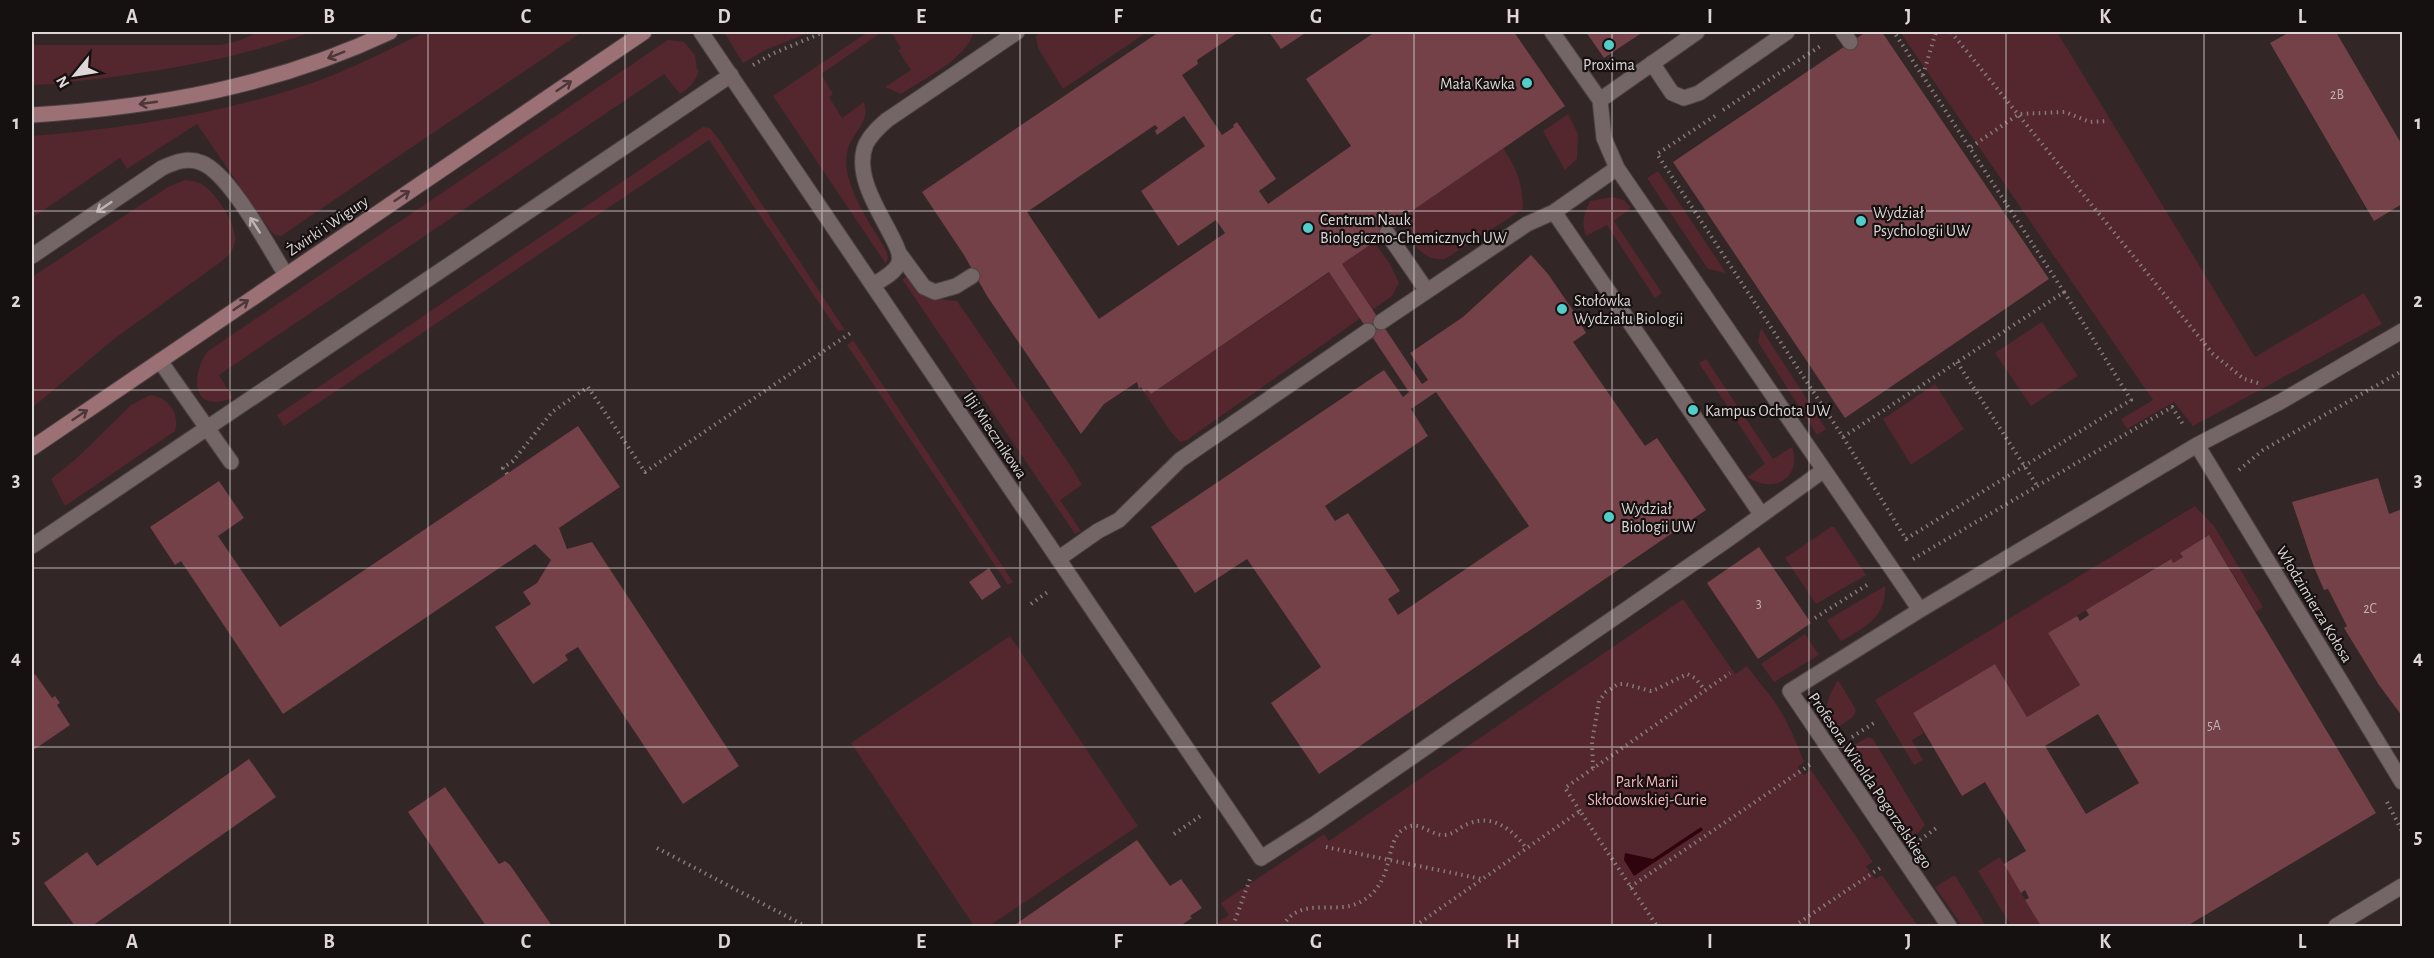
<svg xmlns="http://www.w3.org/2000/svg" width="2434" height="958" font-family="'Alegreya Sans',sans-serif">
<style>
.green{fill:#54262d}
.water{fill:#30040e}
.building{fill:#734147;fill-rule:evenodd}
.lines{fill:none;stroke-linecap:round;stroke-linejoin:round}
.lane-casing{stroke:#4d4344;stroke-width:17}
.street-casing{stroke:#4d4344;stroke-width:17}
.secondary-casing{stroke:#4d4344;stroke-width:17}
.path{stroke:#867b7c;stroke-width:4;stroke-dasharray:1.5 4.5;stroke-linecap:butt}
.lane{stroke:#746566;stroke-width:15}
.street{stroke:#746566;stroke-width:15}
.secondary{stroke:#9c7176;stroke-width:15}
.oneway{stroke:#4c3739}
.oneway2{stroke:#bfb4b5}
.grid{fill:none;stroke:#dfd6d7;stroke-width:1.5;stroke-opacity:0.55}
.poi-dot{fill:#53cdca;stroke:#161111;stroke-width:2}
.labels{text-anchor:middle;stroke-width:4.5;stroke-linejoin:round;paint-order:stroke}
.number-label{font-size:14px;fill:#c4b1b3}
.poi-label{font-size:16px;fill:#dfd6d7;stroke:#161111;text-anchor:start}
.street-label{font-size:16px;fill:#dfd6d7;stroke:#161111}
.park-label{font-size:16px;fill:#fab5bc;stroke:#161111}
.neatline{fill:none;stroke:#dfd6d7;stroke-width:2}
.grid-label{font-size:20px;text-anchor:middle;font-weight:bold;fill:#dfd6d7}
</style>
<rect width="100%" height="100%" fill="#332627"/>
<path class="green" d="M259,32H312C242,57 170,70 96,79C75,81 53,85 32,85V45H220L238,41Z
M426,32H582L281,236L275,235L270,230L197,124L127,169L120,158L32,218V136C125,128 220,114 309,84C350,70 387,50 426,32Z
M724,32H810L765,50L743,63Z
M868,32H882L821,74L833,94L829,97L842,118L864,102C865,106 866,112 865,116C862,128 849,139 847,153C841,183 871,225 886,250L888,258L886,264L773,96Z
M891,32H974C964,61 926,77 901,94L885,87L911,70L898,50L901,48Z
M1042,32H1147L1063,89L1038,48L1036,36Z
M1900,32H2057L2255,357L2364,293L2382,324L2193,426L2174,402L2127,429L2121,419L2153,400Z
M668,40L684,42L695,55L697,69L699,70C696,82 690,87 680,94L664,74L219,375L233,398C225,400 217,404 209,401C189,396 198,362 208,351Z
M1568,114L1578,134L1577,159L1565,170L1543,131Z
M703,127L710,128L718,138L845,330L838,331L709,140L284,426L277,415Z
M1503,148C1517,168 1523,185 1523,209L1445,259C1420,262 1414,241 1401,223L1405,221L1403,217Z
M1658,171L1726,273L1708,269L1647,178Z
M185,180C192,181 197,181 203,185C216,193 238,226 235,242C234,250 228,256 222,261L114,339L32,408V277L168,187Z
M1612,197L1624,200L1631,208L1614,221L1662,293L1655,298L1607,225L1586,236C1581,223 1584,213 1590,201Z
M1374,242L1390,264L1399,283L1392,296L1187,440L1180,442L1171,432L1144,392L1147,389L1151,394Z
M909,276L931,298L957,301L1072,468L1082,485L1060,500L1081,531L1075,534L902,279Z
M2042,322L2078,376L2031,406L1995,353Z
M1761,328L1826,429L1817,435L1758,342Z
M853,340L1013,582L1008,585L847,345Z
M1706,359L1773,459L1792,447C1800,467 1787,487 1765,484C1758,483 1752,480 1747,477L1765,464L1699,363Z
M1935,384L1964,429L1911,465L1883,419Z
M150,395C168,397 180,413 175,431L65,506L51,479L76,459L131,405Z
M2195,506L2214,526L2263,607L2256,612L2209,535L2180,553L2183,557L2173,563L2170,559L2049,633L2080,685L2027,717L1995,664L1913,713L1924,733L1912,740L1923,760L1914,765L1875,700Z
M1831,527H1834L1866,575L1816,604L1785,558Z
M1885,586C1887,617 1864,628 1841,641L1827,620Z
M1683,599L1735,674L1747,666C1755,678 1766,689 1774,701C1787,720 1796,741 1804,762L1798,767L1804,775L1811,770L1873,862L1866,866L1875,879L1882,875L1918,926H1213L1229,915L1221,903L1324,834L1329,841Z
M1805,634L1819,655L1774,682L1761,664Z
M1010,636L1138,826L989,926H974L851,743Z
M1838,680L1856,710L1853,717L1830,733C1822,714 1827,697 1838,680Z
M1868,737L1873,739L1925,825L1918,833L1904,842L1842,752Z
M2000,857L2041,926H2011L1978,871Z
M1953,876L1956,877L1986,926H1962L1935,887Z"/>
<path class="water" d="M1701,827L1703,830L1634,876L1624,860L1625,853L1653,859Z"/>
<path class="building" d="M1159,32H1239L1197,60L1198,64L1182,75L1222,135L1234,127L1233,125L1237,122L1276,179L1259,191L1268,204L1351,146L1306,79L1375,32H1514L1565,106L1403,217L1405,221L1342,264L1422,384L1428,380L1410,353L1463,317L1531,255L1548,274L1572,309L1586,333L1573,342L1645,446L1657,438L1706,510L1319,774L1271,703L1321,667L1247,559L1195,593L1151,527L1384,370L1403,397L1409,392L1329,272L1151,394L1147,389L1144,392L1141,387L1139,389L1137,382L1104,404L1081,434L987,296L964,255L922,192ZM1184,116L1205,146L1141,191L1178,246L1216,220L1225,233L1099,319L1027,212L1155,125L1158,128L1155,131L1157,135ZM1436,392L1529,526L1398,615L1388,599L1400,591L1348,513L1335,521L1325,506L1428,436L1411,409Z
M1269,32H1307L1281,49Z
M1586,32H1643L1604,58Z
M1866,32H1882L2049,279L1845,418L1673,162Z
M2290,32H2336L2402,145V204L2374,221L2270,43Z
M578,426L620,487L559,528L567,549L592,542L739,766L683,804L578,647L565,655L568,660L533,684L495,627L531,604L523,592L537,583L551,560L535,544L283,714L181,561L175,565L150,527L219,481L244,518L218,536L280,627Z
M2378,478L2389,514L2402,509V716L2379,685L2344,628L2347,626L2328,589L2324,590L2314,567L2292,502Z
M2209,535L2376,813L2187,926H2041L2025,900L2029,898L2025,890L2021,893L2004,864L2026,851L1985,782L1962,796L1913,713L1995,664L2027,717L2080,685L2048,633L2077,616L2080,621L2089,615L2086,610L2171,559L2173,563L2183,557L2180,553ZM2098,714L2139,783L2086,814L2045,746Z
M1759,547L1811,623L1758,659L1707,583Z
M989,568L1001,587L982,600L969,582Z
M35,674L52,698L55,696L60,703L57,705L70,725L32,751V677Z
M249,759L276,797L92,926H75L44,883L87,852L97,866Z
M445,787L499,864L505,861L510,865L552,926H486L408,812Z
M1137,840L1170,886L1181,879L1202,908L1190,916L1192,918L1180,926H1013Z"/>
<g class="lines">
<defs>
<path id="lane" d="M1552,32L1600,100
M1843,32L1850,42
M1652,63L1672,93L1684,98L1699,93L1787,32
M1617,168L1604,138L1600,100L1697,32
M1554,212L1761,514
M1387,233L1427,291
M899,253L924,287L935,292L956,286L972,276
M873,285C881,280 893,274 898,265C902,256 897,247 893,239C880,212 853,175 866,144C871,134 879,127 887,120L1017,32
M1381,322L1527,224L1554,212L1617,168L1920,610
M160,361L231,462
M2197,445L2402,782
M32,546L731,75
M1058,559L1098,531L1119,520L1180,460L1368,331
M1261,858L1316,823L1727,540L1824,470
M1949,926L1790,691L1920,610L2197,445L2280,402L2402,331
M2336,926L2402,886"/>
<path id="street" d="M701,32L1261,858
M32,256L162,168C175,162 188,157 202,163C230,174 269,248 286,275"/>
<path id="secondary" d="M32,115C158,107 275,86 390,32
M32,448L644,32"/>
</defs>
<use href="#lane" class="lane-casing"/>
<use href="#street" class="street-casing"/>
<use href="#secondary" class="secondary-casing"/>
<path class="path" d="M1951,32L2213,354L2244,379L2258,383
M753,65L772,54L824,32
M1923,75L1936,32
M1723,110L1822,45
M1715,116L1657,154L1843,437L1909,544
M1971,147L2019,114L2065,112L2090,122L2107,121
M1957,362L2038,487
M1843,437L2064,292L1894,32
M2239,470L2263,450L2402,371
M507,474L503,468L513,461L552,412L588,387L645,472L852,332
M1906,539L2131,400L2064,292
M1913,559L2172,407L2184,426
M1031,604L1049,591
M1815,618L1870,583
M1852,737L1877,721
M1593,768L1592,742L1599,701L1606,692L1618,684H1625L1651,691L1657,689L1687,674L1695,678L1705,690
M2387,802L2402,831
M1580,811L1565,788L1730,673
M1174,834L1202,815
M1920,840L1939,826
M1326,847L1482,879
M657,848L805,926
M1630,887L1811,764
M1233,926L1250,879
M1283,926C1301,894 1336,917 1362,901C1395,882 1384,846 1401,831C1418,817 1428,835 1444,835C1454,835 1459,827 1468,824C1492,813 1513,830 1526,848
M1415,926L1580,811L1657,926
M1794,926L1880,868"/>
<use href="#lane" class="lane"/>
<use href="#street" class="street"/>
<use href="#secondary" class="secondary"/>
</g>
<defs><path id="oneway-shaft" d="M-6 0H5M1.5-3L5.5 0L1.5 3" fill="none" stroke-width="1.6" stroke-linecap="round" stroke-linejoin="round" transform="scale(1.5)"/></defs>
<g class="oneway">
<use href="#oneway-shaft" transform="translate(336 55) rotate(158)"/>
<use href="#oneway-shaft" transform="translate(564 86) rotate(-34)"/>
<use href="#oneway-shaft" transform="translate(148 103) rotate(172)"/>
<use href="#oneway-shaft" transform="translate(402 196) rotate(-34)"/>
<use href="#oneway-shaft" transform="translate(241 305) rotate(-34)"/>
<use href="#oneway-shaft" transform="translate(80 415) rotate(-34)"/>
</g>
<g class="oneway2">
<use href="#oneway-shaft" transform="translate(104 207) rotate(146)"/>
<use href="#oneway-shaft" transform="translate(255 225) rotate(-123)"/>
</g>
<path class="grid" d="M230,32V926M428,32V926M625,32V926M822,32V926M1020,32V926M1217,32V926M1414,32V926M1612,32V926M1809,32V926M2006,32V926M2204,32V926M32,211H2402M32,390H2402M32,568H2402M32,747H2402"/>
<g class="poi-dot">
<circle cx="1609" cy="45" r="6"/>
<circle cx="1527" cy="83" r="6"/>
<circle cx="1861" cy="221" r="6"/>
<circle cx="1308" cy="228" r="6"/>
<circle cx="1562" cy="309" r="6"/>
<circle cx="1693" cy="410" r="6"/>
<circle cx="1609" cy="517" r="6"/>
</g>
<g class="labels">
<g class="number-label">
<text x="2337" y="99">2B</text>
<text x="1759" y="608">3</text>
<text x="2370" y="613">2C</text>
<text x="2214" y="730">5A</text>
</g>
<g class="poi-label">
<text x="1609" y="70" text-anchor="middle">Proxima</text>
<text x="1515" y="89" text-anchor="end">Mała Kawka</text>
<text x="1873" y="218">Wydział<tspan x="1873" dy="18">Psychologii UW</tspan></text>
<text x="1320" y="225">Centrum Nauk<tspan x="1320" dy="18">Biologiczno-Chemicznych UW</tspan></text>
<text x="1574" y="306">Stołówka<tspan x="1574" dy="18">Wydziału Biologii</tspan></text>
<text x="1705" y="416">Kampus Ochota UW</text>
<text x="1621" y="514">Wydział<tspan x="1621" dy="18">Biologii UW</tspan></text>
</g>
<g class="street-label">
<text transform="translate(327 225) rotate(-34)" y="6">Żwirki i Wigury</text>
<text transform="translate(996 435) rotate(56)" y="6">Ilji Miecznikowa</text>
<text transform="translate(2315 604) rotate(59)" y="6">Włodzimierza Kołosa</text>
<text transform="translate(1871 780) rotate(56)" y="6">Profesora Witolda Pogorzelskiego</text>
</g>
<g class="park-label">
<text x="1647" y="787">Park Marii<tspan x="1647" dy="18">Skłodowskiej-Curie</tspan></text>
</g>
</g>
<rect width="2434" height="958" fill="none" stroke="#161111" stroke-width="66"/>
<g transform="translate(75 75) rotate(240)" stroke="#161111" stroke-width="4.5" paint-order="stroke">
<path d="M0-4.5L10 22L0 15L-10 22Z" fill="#dfd6d7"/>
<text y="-9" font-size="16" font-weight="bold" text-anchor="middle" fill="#dfd6d7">N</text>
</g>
<rect x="33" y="33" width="2368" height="892" class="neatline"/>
<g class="grid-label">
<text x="132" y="23">A</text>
<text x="329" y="23">B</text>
<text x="526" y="23">C</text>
<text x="724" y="23">D</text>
<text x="921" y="23">E</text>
<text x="1118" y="23">F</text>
<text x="1316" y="23">G</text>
<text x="1513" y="23">H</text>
<text x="1710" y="23">I</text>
<text x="1908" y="23">J</text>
<text x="2105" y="23">K</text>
<text x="2302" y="23">L</text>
<text x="16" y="129">1</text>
<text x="2418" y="129">1</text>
<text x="16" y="307">2</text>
<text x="2418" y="307">2</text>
<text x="16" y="486">3</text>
<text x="2418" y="486">3</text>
<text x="16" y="664">4</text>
<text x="2418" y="664">4</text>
<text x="16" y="843">5</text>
<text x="2418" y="843">5</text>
<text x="132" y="948">A</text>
<text x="329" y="948">B</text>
<text x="526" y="948">C</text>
<text x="724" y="948">D</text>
<text x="921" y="948">E</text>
<text x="1118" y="948">F</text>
<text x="1316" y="948">G</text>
<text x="1513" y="948">H</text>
<text x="1710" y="948">I</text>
<text x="1908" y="948">J</text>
<text x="2105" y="948">K</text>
<text x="2302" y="948">L</text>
</g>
</svg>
